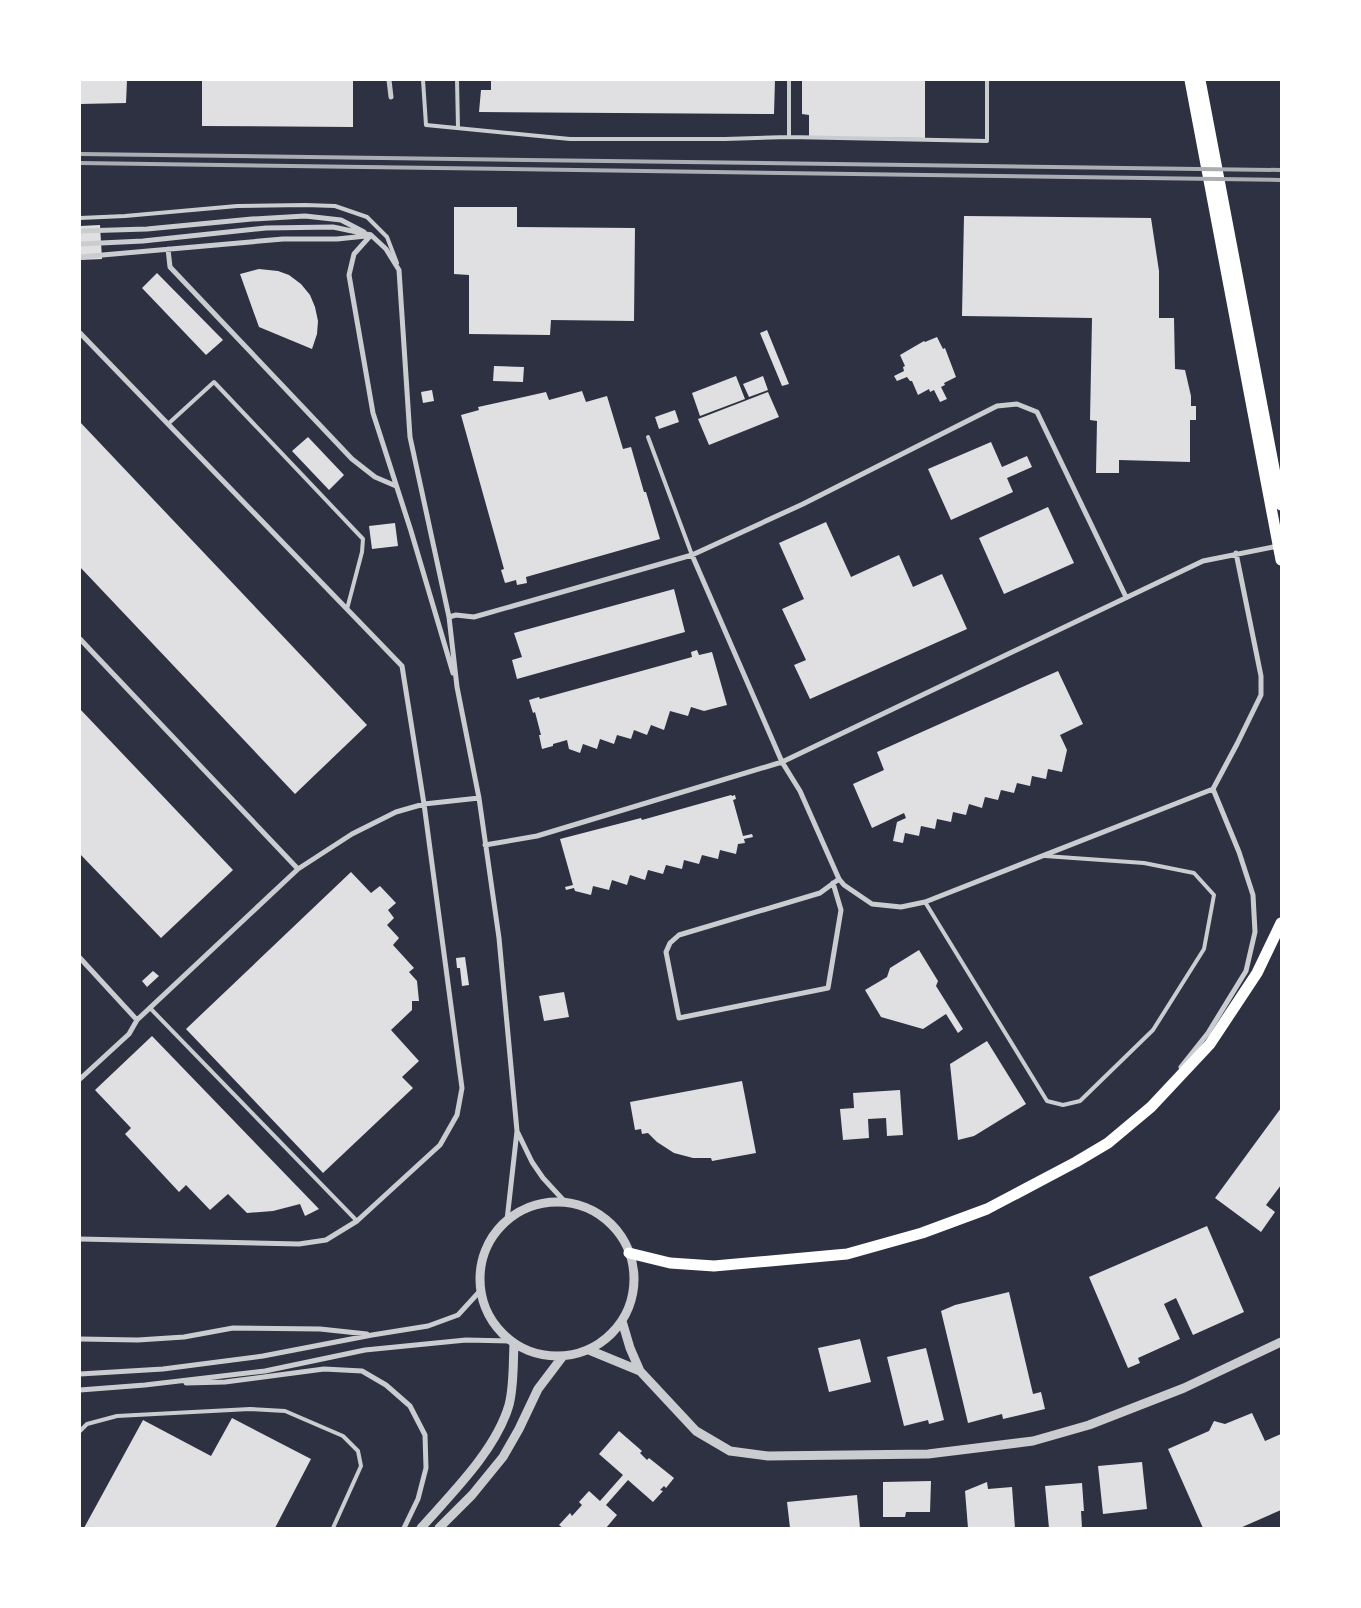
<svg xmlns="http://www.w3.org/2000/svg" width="1361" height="1608" font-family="Figtree,sans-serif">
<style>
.building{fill:#e0e0e3}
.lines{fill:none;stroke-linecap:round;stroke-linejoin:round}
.service{stroke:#caccd0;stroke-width:4}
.minor{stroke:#caccd0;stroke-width:5}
.tertiary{stroke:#caccd0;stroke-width:9}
.primary{stroke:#fff;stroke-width:11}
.rail{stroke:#abadb3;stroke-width:4}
</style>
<rect width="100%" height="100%" fill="#2d3142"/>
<path class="building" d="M80,80H127L126,103L80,104Z
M202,80H353V127L202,126Z
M491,80H775L774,114L479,112L481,90H491Z
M802,80H925V138L809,137V115L802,114Z
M454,207H517V227L635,228L634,321L551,320L550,335L469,334V275L454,274Z
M964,216L1151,218L1159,271V318H1174L1175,369L1185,370L1191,396V406H1196V420H1190V462L1119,460V473H1096L1097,421L1090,420L1092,318L962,316Z
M100,225L102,259L80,260V226Z
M259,269L278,271L289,275L301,284L310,295L315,307L318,321L317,334L312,349L259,327L240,274Z
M157,273L223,340L206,355L142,288Z
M767,330L789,384L782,386L760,333Z
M937,337L943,349L945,348L956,377L944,383L945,385L941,387L947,399L940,402L934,390L930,392L929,389L918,395L912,381H910L907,377L897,381L894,376L904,371L903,367L905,366L900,355L924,341L925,342Z
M494,366L524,367L523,382L493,381Z
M736,376L745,399L700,416L692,393Z
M763,376L768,390L749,397L743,384Z
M432,390L434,401L423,403L421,392Z
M582,391L586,402L607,396L623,449L631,447L644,492H646L660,539L526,577L527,583L517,585L516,580L505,583L501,570L504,569L461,415L479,410L478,407L546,392L549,400Z
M768,392L779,417L709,445L698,419Z
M675,410L679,422L659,429L655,417Z
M80,422L367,725L295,794L80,567Z
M308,437L344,475L329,490L292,451Z
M991,442L1002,467L1027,456L1032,467L1007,478L1013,492L951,520L928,469Z
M1048,507L1074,563L1004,594L979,538Z
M826,522L851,577L899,555L913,587L942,574L967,629L810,699L794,665L806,660L782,609L804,599L779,543Z
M395,523L398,546L372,549L369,526Z
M674,589L685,632L517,679L512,660L522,657L514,633Z
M697,650L699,655L712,652L727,705L704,711L691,707L688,716L670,711L664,730L651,725L647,735L634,730L631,739L617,735L614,744L600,739L597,749L583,744L580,753L569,749L567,740L553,744V746L542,749L539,735H541L535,712L533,713L529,700L539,697L540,699L692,657L691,652Z
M1058,671L1083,724L1060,735L1067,750L1062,772L1048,769L1046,779L1032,776L1030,786L1017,783L1014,793L1001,790L998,800L985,797L982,808L969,804L966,815L953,812L951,822L937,819L935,829L921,826L919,836L905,833L903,843L893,841L897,822L906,818L904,813L872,828L853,784L884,770L877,752Z
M80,709L233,870L161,938L80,854Z
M731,795L732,796L735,795L736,799L733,800L743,836L752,834L753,837L744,839L745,843L738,844L736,854L720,850L718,859L702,855L699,864L684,860L682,869L666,865L663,874L648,870L645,880L630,875L627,885L612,880L609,890L593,886L591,895L575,891L574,888L566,890L565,887L573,885L560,839L641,818L642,820Z
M351,872L371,893L380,886L396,903L388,910L394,918L387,925L399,938L393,945L414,968L409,972L417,981L419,1001H412V1010L391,1030L419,1061L402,1077L413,1088L323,1173L186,1029Z
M919,950L938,981L936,986L963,1029L958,1033L946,1014L923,1029L881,1017L865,990L887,977L890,968Z
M465,957L469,985L462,986L460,968H457L456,958Z
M153,971L159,976L147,987L142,981Z
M564,992L569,1017L544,1021L539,996Z
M152,1036L319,1209L305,1216L300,1204L273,1211L247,1213L228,1194L210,1210L186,1185L179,1192L125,1134L131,1128L95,1090Z
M987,1041L1026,1104L974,1136L958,1140L950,1064Z
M742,1081L756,1153L712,1161L711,1158H693L674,1153L657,1142L648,1133L642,1134L641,1129L635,1130L630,1102Z
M900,1090L903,1135L887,1136L886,1118L868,1119L869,1138L843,1140L840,1109L854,1108L853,1093Z
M1281,1108V1185L1266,1205L1275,1212L1261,1232L1215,1198Z
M1207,1226L1244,1312L1193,1335L1176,1298L1164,1304L1180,1339L1138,1358L1140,1363L1128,1368L1089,1277Z
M1009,1292L1033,1394L1041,1392L1045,1409L1003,1419L1002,1414L968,1423L941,1311L955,1305Z
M860,1339L871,1382L829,1392L818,1348Z
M926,1348L944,1420L929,1424L928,1420L904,1426L887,1357Z
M1252,1413L1265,1441L1281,1434V1510L1240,1528H1203L1168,1449L1209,1431L1214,1421L1225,1424Z
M232,1418L311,1459L275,1528H84L143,1420L211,1456Z
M619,1431L642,1451L640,1453L647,1460L649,1458L674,1478L666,1488L664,1486L660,1490L663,1491L653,1502L628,1480L606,1505L617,1515L606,1528H563L559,1525L570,1513L572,1516L582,1505L579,1502L589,1491L600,1501L623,1475L599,1454Z
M1142,1462L1147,1509L1103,1514L1098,1466Z
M931,1481L930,1512H906L905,1517H883V1482Z
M987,1482L988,1489L1012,1487L1015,1528H968L965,1491Z
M1082,1483L1084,1511H1081L1082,1528H1049L1045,1486Z
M857,1495L860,1528H790L787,1502Z"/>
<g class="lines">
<path class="service" d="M423,80L426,125L570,139H725L789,137L987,141V80
M457,80L458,128
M789,80V137
M80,218L125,216L237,206L305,205L335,206L367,217L387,237L397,263
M168,424L214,382L363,539L362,552L347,609
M648,437L692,555
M925,902L1047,1101L1063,1105L1080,1101L1153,1030L1204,949L1214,895L1194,873L1144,863L1045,856
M150,1008L357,1221
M80,1431L87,1424L117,1416L250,1409L285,1411L343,1436L358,1451L361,1466L333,1528"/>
<path class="minor" d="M389,80L391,97
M80,231L147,229L252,219L305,216L341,220L364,232
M371,235L354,254L349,275L373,413L411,531L453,673
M80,244L143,241L266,228L333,227L371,235L386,249L399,270L410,437L449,617L457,687L479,798L499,938L517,1131L507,1220
M168,249L170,267L352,459L375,477L396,486
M80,257L283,239H337L366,236
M80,333L402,666L424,804L462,1088L457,1115L440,1145L357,1221L326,1240L299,1244L80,1239
M692,555L782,762L800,791L839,879L844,885L872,904L901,907L925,902L1213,789L1237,744L1261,695V676L1236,553
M449,617L456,615L474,617L692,555L803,504L997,406L1017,404L1037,412L1126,597
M80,639L298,869
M485,845L537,836L782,762L1203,561L1278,546
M833,883L841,910L828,988L679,1018L666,952L670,943L679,935L820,893L839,879
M80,958L137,1020
M1181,1067L1208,1033L1246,971L1255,932L1253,895L1239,852L1213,789
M80,1079L129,1034L137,1020L298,869L352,834L396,812L424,804L479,798
M517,1131L532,1162L543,1178L566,1203
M80,1339L138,1340L184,1337L233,1328L320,1329L367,1334
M80,1374L163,1369L263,1356L372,1335L428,1326L458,1315L480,1291
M186,1383L225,1382L324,1369L362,1371L386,1385L410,1406L425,1435L426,1468L418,1499L404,1528
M80,1390L145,1385L265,1371L365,1350L466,1340L510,1341"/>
<path class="tertiary" d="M480 1279a77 77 0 1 1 154 0a77 77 0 1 1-154 0Z
M622,1321L630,1348L640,1371L696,1431L730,1451L768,1456L928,1454L1033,1441L1089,1425L1184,1388L1281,1342
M589,1350L640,1371
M421,1528C452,1493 496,1450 509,1405C514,1386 513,1363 514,1344
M439,1528L472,1495L503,1457L519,1429L538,1389L563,1356"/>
<path class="primary" d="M1190,80L1281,560
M1200,80L1281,505
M629,1253L670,1263L714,1266L847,1254L922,1233L987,1209L1076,1162L1108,1143L1151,1107L1210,1044L1257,973L1281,923"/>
<path class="rail" d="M80,154L1281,170
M80,163L1281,180"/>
</g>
<rect width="1361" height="1608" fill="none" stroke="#ffffff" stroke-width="162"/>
</svg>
